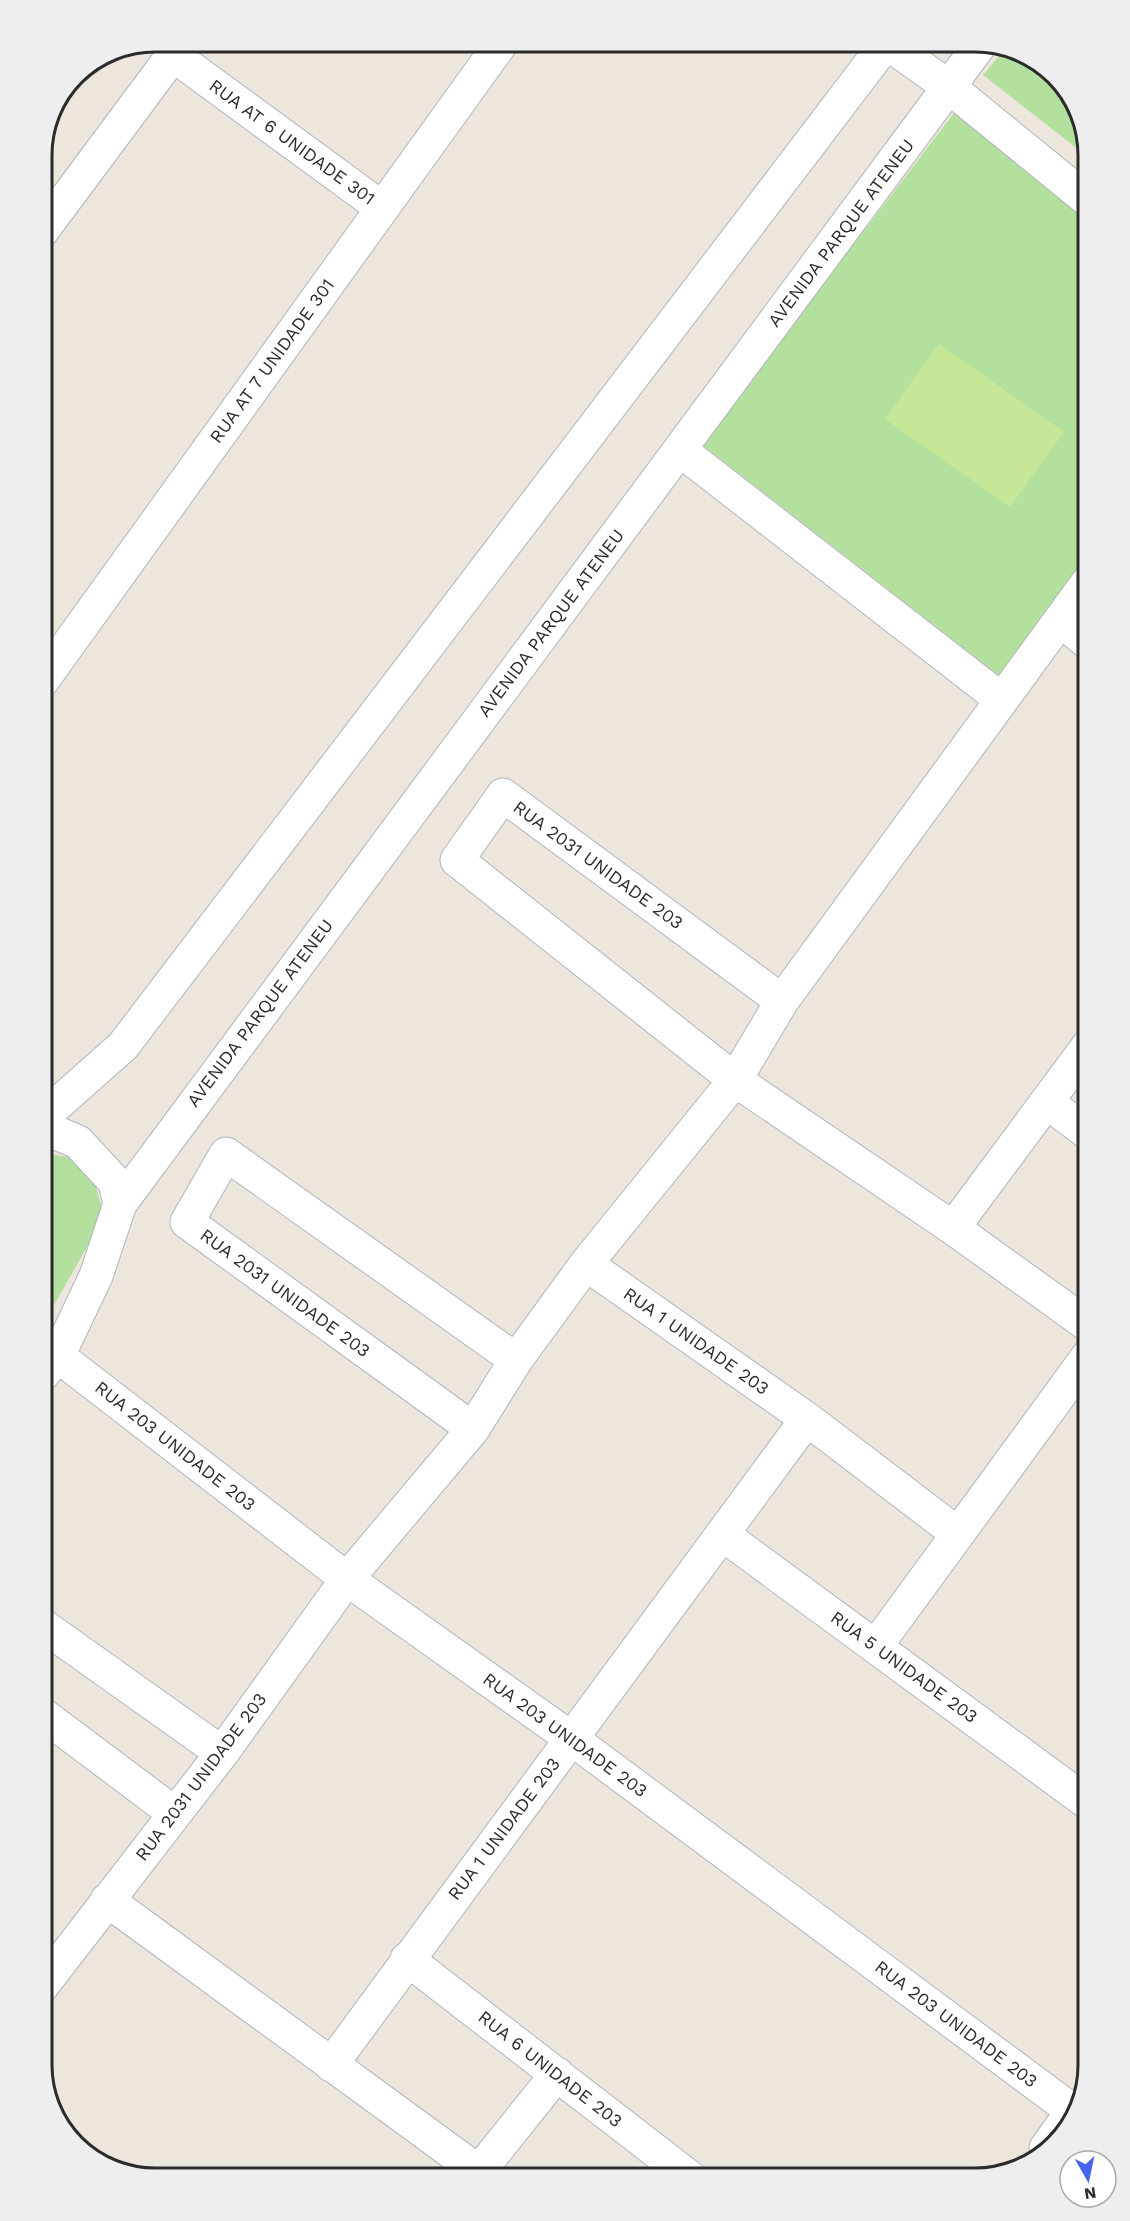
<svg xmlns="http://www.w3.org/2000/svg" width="1130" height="2221" font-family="'Work Sans',sans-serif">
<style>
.green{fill:#b3e09c}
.pitch{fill:#c6e798}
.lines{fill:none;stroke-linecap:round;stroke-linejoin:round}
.minor-casing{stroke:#b1b4be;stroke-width:35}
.tertiary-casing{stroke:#b1b4be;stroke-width:35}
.minor{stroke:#fff;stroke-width:33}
.tertiary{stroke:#fff;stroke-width:33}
.labels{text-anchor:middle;stroke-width:6;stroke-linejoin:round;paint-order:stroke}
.street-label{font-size:18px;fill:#2b2b2b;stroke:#fff}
.rim{fill:none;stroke:#2b2b2b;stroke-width:3}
</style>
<rect width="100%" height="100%" fill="#ece6dd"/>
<path class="green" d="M1004,50L1044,65L1080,112L1088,157L983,75Z
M954,113L1088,216V562L1002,678L701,444Z
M42,1153L75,1158L94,1179L104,1217L54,1305L42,1320Z"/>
<path class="pitch" d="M939,344L1064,432L1010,507L885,419Z"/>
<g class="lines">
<defs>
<path id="minor" d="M887,43L949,87L1088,200
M42,231L173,55L382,208
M680,450L1002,700
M1062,621L1088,643
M42,681L502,42
M782,1001L503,795L457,860L735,1080L953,1228L1088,1325
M1048,1103L1088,1133
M953,1228L1088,1046
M586,1264L807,1419L958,1534
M58,1356L347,1579L572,1739L1074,2112
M473,1429L187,1222L226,1154L516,1360
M722,1534L1088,1803
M42,1625L222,1753
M876,1646L1088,1356
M42,1714L174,1813
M107,1900L479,2172
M407,1959L692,2179
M42,1986L222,1753L347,1579L473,1429L516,1360L586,1264L735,1080L782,1001L1088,582
M331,2065L807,1419
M1046,2148L1076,2106
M473,2179L557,2074"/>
<path id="tertiary" d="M42,1125L52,1109L123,1046L887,42
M120,1204L982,42
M42,1375L58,1356L96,1276L120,1204L115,1182L78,1142L59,1134L42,1131"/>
</defs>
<use href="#minor" class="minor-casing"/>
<use href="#tertiary" class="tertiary-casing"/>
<use href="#minor" class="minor"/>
<use href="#tertiary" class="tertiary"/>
</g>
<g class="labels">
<g class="street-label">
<text transform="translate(292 142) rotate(36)" y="6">RUA AT 6 UNIDADE 301</text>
<text transform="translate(841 233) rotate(-53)" y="6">AVENIDA PARQUE ATENEU</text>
<text transform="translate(272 361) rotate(-54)" y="6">RUA AT 7 UNIDADE 301</text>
<text transform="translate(551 623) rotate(-53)" y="6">AVENIDA PARQUE ATENEU</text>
<text transform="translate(598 865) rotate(36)" y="6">RUA 2031 UNIDADE 203</text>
<text transform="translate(260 1013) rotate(-53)" y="6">AVENIDA PARQUE ATENEU</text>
<text transform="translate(285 1293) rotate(36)" y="6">RUA 2031 UNIDADE 203</text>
<text transform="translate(696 1341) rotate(35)" y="6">RUA 1 UNIDADE 203</text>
<text transform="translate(175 1446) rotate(38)" y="6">RUA 203 UNIDADE 203</text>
<text transform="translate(904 1667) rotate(36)" y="6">RUA 5 UNIDADE 203</text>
<text transform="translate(565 1735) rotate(36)" y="6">RUA 203 UNIDADE 203</text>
<text transform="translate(201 1777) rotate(-53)" y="6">RUA 2031 UNIDADE 203</text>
<text transform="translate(504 1829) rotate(-53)" y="6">RUA 1 UNIDADE 203</text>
<text transform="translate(956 2024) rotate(37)" y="6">RUA 203 UNIDADE 203</text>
<text transform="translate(550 2069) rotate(38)" y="6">RUA 6 UNIDADE 203</text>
</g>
</g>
<path d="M0 0H1130V2221H0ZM155 52H975A103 103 0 0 1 1078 155V2065A103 103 0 0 1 975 2168H155A103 103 0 0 1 52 2065V155A103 103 0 0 1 155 52Z" fill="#eee" fill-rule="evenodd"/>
<path class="rim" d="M155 52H975A103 103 0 0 1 1078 155V2065A103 103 0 0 1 975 2168H155A103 103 0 0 1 52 2065V155A103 103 0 0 1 155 52Z"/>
<g transform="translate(1088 2179) rotate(171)"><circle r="28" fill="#ffffff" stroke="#aaaaaa" stroke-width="1.5"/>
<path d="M0-4.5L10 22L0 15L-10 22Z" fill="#4464f3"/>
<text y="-9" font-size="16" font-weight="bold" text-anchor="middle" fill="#2b2b2b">N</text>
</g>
</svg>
